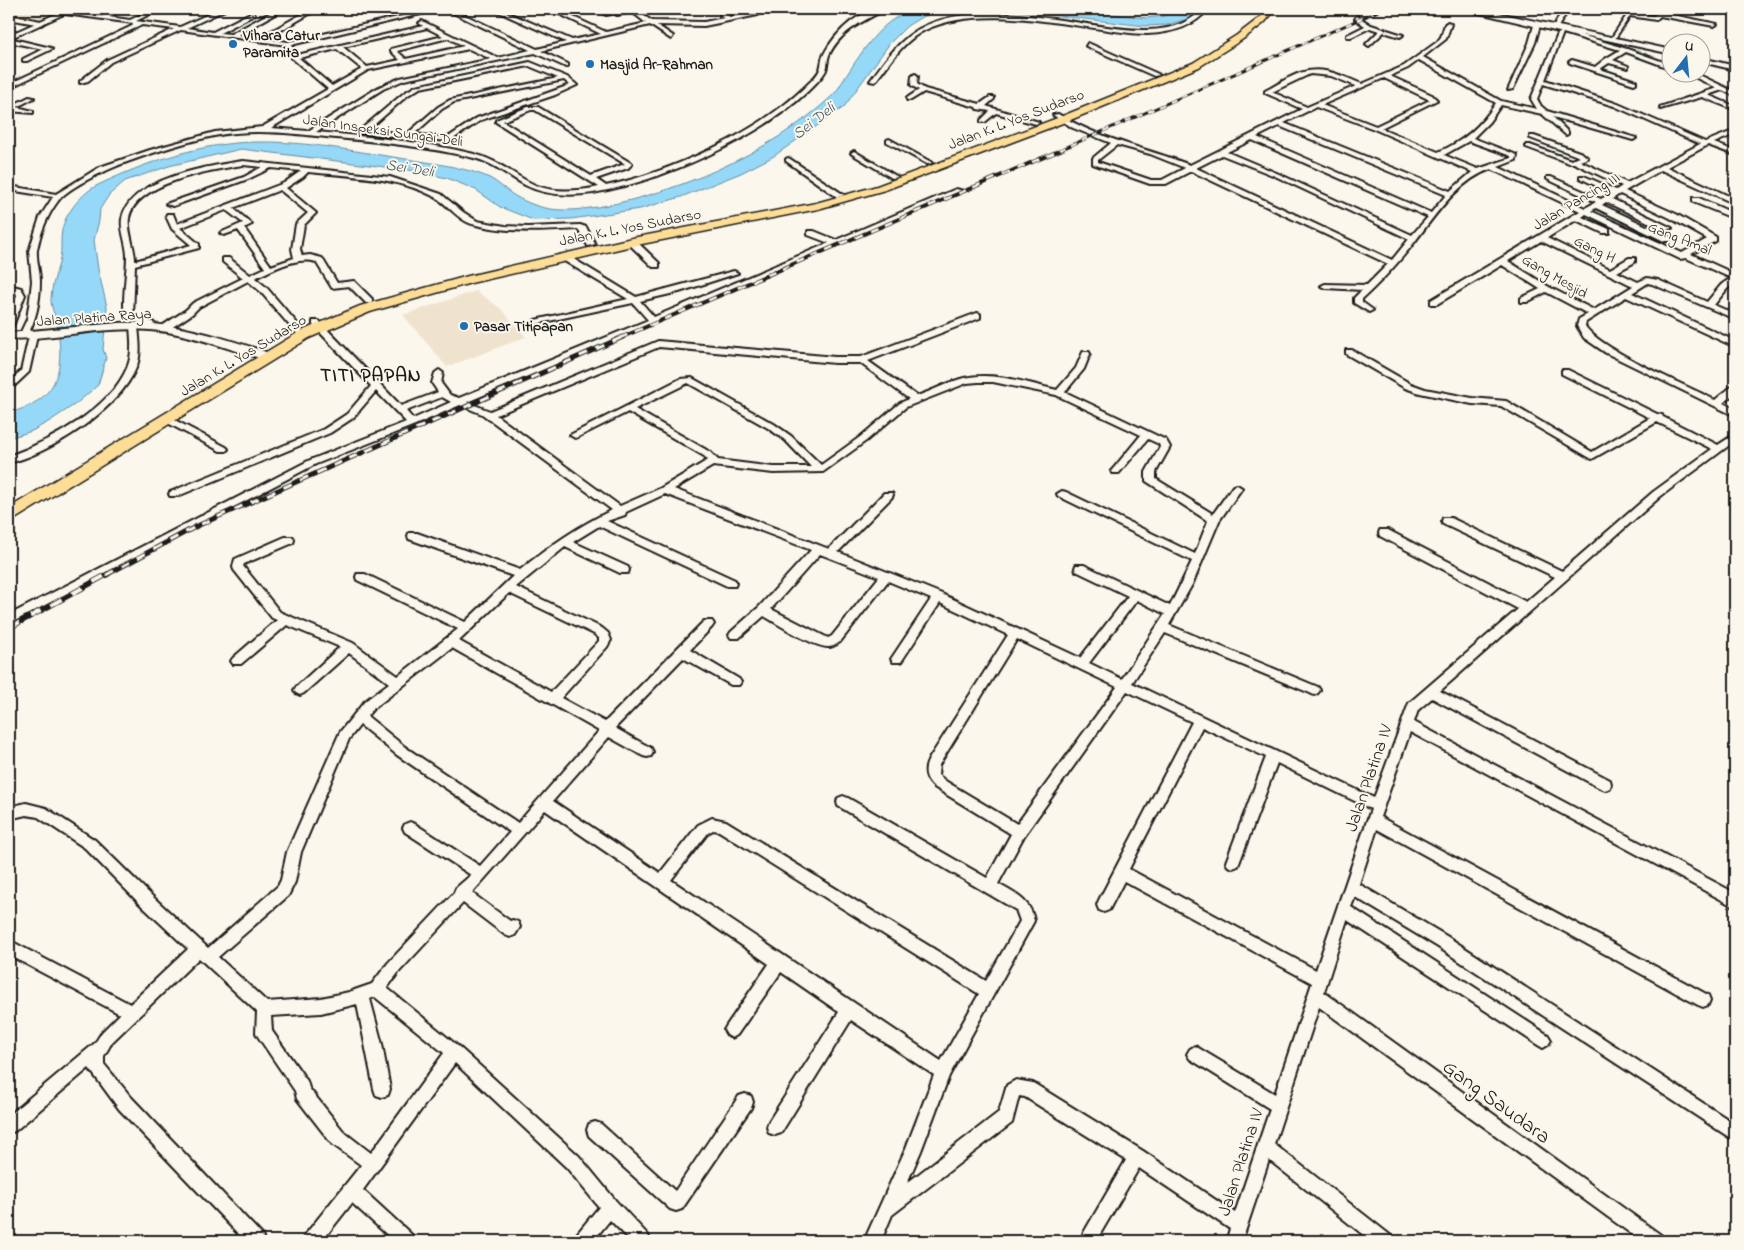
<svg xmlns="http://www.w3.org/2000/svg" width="1744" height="1250" font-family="'Indie Flower',sans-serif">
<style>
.built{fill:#f0e3ce}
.water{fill:#96d8f8;stroke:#658da0}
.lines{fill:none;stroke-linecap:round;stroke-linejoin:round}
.minor-casing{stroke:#1c1c1c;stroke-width:4}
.tertiary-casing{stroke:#1c1c1c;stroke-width:4}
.secondary-casing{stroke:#1c1c1c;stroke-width:4}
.trunk-casing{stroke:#1c1c1c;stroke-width:3}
.minor{fill:#fbf7ec;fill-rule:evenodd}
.tertiary{fill:#fbf7ec;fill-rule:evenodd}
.secondary{fill:#fbf7ec;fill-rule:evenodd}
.trunk{fill:#fedd96;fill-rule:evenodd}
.rail-far3-casing{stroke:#1c1c1c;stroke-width:3}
.rail-far2-casing{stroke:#1c1c1c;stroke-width:4}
.rail-far1-casing{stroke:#1c1c1c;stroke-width:5}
.rail-casing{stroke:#1c1c1c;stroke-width:5.5}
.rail-far3{stroke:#fbf7ec;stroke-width:2;stroke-dasharray:6;stroke-linecap:butt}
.rail-far2{stroke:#fbf7ec;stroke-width:2.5;stroke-dasharray:8;stroke-linecap:butt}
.rail-far1{stroke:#fbf7ec;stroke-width:3;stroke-dasharray:9;stroke-linecap:butt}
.rail{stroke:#fbf7ec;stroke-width:4;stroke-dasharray:12;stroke-linecap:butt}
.poi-dot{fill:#1f6fb2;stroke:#fbf7ec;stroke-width:2}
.labels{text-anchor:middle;stroke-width:4;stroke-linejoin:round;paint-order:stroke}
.far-poi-label{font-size:15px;font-weight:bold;fill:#1c1c1c;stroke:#fbf7ec;text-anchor:start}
.far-street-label{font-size:15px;fill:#1c1c1c;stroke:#fbf7ec}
.far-water-label{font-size:16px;font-style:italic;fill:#41545e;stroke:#fbf7ec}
.street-label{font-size:18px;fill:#1c1c1c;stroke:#fbf7ec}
.far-district-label{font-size:19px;font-weight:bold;letter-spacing:1px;fill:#1c1c1c;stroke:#fbf7ec}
.near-street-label{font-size:21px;fill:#1c1c1c;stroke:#fbf7ec}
</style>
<rect width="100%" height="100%" fill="#fbf7ec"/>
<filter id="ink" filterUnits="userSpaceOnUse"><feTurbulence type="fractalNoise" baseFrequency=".02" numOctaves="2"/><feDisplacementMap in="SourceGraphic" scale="10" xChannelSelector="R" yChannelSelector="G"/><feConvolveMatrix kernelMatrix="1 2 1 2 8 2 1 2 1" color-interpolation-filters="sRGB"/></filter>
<g filter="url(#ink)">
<path class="built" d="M16,9H41L61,12L41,21L9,15V12Z
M476,291L500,308L526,337L447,367L403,315Z"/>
<path class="water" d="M918,9H957L940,10L920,18L907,26L890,43L844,107L774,156L741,173L681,197L640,209L571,219L533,220L500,207L476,190L447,178L409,170L241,149L169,166L125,181L109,195L100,209L99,221L94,240L98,269L107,307L103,349L106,358L98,385L77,403L50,421L32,431L9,438V413C57,400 64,374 58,328C57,319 51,309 51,300C51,286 57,272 60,259C62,249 60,239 62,230C65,213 83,192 98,185C146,162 204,142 257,142C302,141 348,150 393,157C419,161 461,166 485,176C496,180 505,190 515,196C538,209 557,212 583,209C667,199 772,153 833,95C838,90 842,82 846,76C864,49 884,15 918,9Z
M999,9H1068L1146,18L1164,16L1176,9H1195L1188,19L1167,25L1145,26Z"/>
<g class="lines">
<defs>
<path id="minor" d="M118,9H125L109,17L130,20L153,9H160L136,21L180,27L220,9H227L187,28L213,32L250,13H254V15L220,33L231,34L277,9H284L238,35L259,38L311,9H318L266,39L288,42L433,9H442L291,45L297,55L423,26L419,23L422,21L498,58L530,50L445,9H452L537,49L566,42L492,9H499L572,40L601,34L549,9H556L606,32L646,23L632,12L617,15L614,13L635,9H647L638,12L652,21L704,22L724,18L720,16V14L734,9L736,12L727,15L730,17L760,12L758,15L704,26L657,25L673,36L671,39L650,25L541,51L568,64V66L566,67L535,53L404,80L383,89L316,132C369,137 422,141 474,154C498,160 513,175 535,185C554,193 579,191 599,187L496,122V120L528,107H538L631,163L632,164L628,168L596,179L606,186C671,172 758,133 806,86C811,81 818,75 820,69C822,64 821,59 824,54C835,33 860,7 886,9C864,21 841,30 829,55C827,60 828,65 826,70C822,78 814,85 808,91C758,139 662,181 593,193C571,196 546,196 525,185C508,176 494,163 474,158C429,147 382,142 336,138C296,134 255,128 214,136C185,142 155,152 127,162C110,168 68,187 58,201C48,214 40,233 37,250C36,260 40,271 40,281C40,301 36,321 26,338H20L19,336L27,319L30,299L32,281L29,251L40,217L53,197L9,190V186L56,194L100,167L150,150L215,132L262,127L328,89L292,58L286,45L181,30L111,62L88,81L80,83V81L107,60L174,29L142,25L9,88V84L132,26L133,23L65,14L63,11L102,16ZM427,28L443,36L391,49V51L400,60L367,67L343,47ZM448,38L464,46L406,59L397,51ZM337,49L362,69L332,86L299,58ZM469,49L491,59L400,78L379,87L308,131L271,128L368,70ZM531,110H535L625,164L591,176L503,121Z
M592,9H599L611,14L606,15Z
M1202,9H1208C1193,28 1170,33 1147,34C1132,34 1116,31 1101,29C1048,22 975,6 925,30C903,41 889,64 875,82L870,81C884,62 898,41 919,29C961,6 1016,14 1061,20C1102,25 1171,45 1202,9Z
M1563,9H1569L1556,30H1552Z
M1718,9H1735V13Z
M1629,12L1654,16L1658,12L1717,24L1714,26L1660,16L1656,20L1630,16L1614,40H1610Z
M9,15L41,21L44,23L41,25L9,19Z
M1357,16L1371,25L1403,35L1400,37L1384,32L1369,46L1366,44L1379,31L1370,28L1351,37H1347V35L1365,26L1355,19Z
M1448,22L1451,24L1446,39L1423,57L1501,101L1537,109L1531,99L1558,34L1561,32L1556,30L1559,28L1627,49L1672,65V69L1626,52L1613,60L1628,66V68L1609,63L1600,69L1636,81V83L1634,84L1570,63L1569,62L1572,60L1595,67L1605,59L1620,50L1563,33L1545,80L1618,104L1705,142L1735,130V134L1714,143L1735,151V155L1708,145L1667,167L1735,199V204L1661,170L1625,191L1676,214L1716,237V241L1691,254L1735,274V283L1727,289L1714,305L1735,314V319L1652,284L1648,283L1632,293L1735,341V347L1626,297L1586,322L1585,326C1600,350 1686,385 1715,400L1731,387H1735V393L1723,403L1735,409V416L1606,353L1584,338L1577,326L1579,319L1588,314L1546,292L1527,302H1521V298L1540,289L1502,265L1437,304H1431V300L1580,211L1491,169C1456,181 1432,220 1410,248C1395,266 1380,283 1362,299V302L1373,310L1369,312L1354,303V298L1362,290L1325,288L1321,286L1325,284L1367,285L1388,264L1191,171L1166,184H1150L1093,164V158L1111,143L1073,128L1053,115L1058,114C1099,139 1146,148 1190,165L1302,109L1265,93V91C1277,85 1288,77 1300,73C1322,65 1342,76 1362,84L1404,66L1437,42L1441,37L1445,24ZM1419,60L1496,103C1481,126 1463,142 1438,152L1381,128L1437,100L1432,95L1390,76L1408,68ZM1310,74L1331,76L1356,86L1307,107L1272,92ZM1384,78L1430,100L1376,126L1322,105ZM1543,84L1614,106L1700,144L1627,183L1580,161L1588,158L1582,153L1534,136H1530V138L1580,157L1571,160L1530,145H1526V147L1569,163H1574L1622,186L1616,190L1584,176H1580V178L1611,193L1601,199L1551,177H1547V179L1596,202L1585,208L1498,167L1516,160L1517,155L1473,138L1489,122L1501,105L1542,114L1566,135L1568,134V132L1553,117L1633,140L1636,138L1547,111L1541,106L1537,99ZM1316,107L1374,129L1472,172L1450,191L1284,123ZM1279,126L1446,195L1431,213L1257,137ZM1252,140L1428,217L1412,235L1279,174L1227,152ZM1469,141L1511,156V158L1478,169L1444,155ZM1117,145L1150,154L1185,168L1162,180H1151L1098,162V160ZM1222,155L1275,176L1409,239L1392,260L1196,168ZM1620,194L1670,218L1707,239L1682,253L1591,211L1596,208L1664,241H1670V237L1602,205L1606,202L1665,230L1672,228L1612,199ZM1586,214L1680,259L1686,258L1731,278L1721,285L1707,302L1658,280L1647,278L1638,282L1617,272L1635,262V258H1629L1610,269L1547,238L1576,220L1603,233H1609V229L1582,217ZM1541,241L1633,286L1594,310L1549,287L1508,261Z
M1537,23L1540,25L1535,43L1513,89L1508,90L1529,43L1534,25Z
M9,38L51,48L52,49L27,61H23V59L43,49L9,42Z
M1088,43L1158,74L1159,75L1154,76L1086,46Z
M530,62L567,77L577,85L555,95L481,120L450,141L410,138L405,141L402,139L403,137L362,133L359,131L404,93L416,86ZM529,66L558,78L450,100L438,107L407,134L368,130L408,95L420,88ZM564,80L570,85L477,118L447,138L414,134L442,109L454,102Z
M1684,72H1693L1735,92V96L1722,90L1708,95L1734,106V108H1730L1702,97L1660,109V107L1717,88Z
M915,74L918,76L917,84L925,89L980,104L990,97H994V99L986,106L1039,122L1036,124L996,113L985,122H981V120L990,111L977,109L976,107L924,92L911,100H907V98L919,90L911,85L912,76Z
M29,97L34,98L17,107L33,111V113L9,111V107Z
M889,139L931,162L932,163L927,164L887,142V140Z
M854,151L896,176L898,177L892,178L852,154L851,153Z
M788,158L790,159L844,195L837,197L786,161V159Z
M243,161L390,177L441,194L463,212L477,221L505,226L528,227L580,225L586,227L595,244L588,246L578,229C544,231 510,233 476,225C459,222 449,205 435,197C397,177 350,176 308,172L303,177L286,188L316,213L304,225L300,249L302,256L310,255L322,258L337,283L354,281L372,299V303H366L349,286L332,288L316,262C297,256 272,270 255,278L266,287L302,329V333H296L260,291L248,281L199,307L192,314L168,330H162V326L186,310L193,303L243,278L223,262V258H229L250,275L265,268L238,230L224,235L220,233L243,223L226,210L180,228L199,244V248L135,265L133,317L153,322L155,327L151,330L141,323L126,321C121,307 127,273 127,256C127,244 120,230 122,219C129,178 210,166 243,161ZM243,165L262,167L244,177L166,204L173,206L248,179L271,168L301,171L284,183L177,224L173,214H167L166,216L172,229L191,245L135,261C135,247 127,231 129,218C136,182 212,170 243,165ZM280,190L308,213L296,224L292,249L294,258L271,266L244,228L252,224L233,208Z
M956,189L963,191L467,402L490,411L658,341L835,357H861L977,313L980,314V318L868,361L917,396C932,391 948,382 964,378C994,371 1027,383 1057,390L1076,368L1083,352H1089L1090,354L1084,369L1065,392L1166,440L1170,447L1156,472V479L1213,514L1233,486L1237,485L1242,488L1219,521L1193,583L1169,625L1318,687L1320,690L1318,693L1314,695L1310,693L1165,633L1132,683L1374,798L1409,703L1518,609L1380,536L1379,533L1380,530H1388L1526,602L1555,577L1443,524L1442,521L1443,518H1451L1562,571L1653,492L1712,449L1657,422L1592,459L1501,406L1472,404L1420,393L1405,388L1346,354V350H1352L1411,384L1425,389L1472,398L1506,401L1592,452L1650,418L1562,374V370H1568L1657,414L1662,415L1663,417L1718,445L1735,434V441L1661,496L1440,691L1610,780L1611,784L1610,788L1605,790L1600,788L1432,698L1418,710L1414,722L1735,893V907L1410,732L1380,817L1708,995L1710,1000L1708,1005L1703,1007L1698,1005L1377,829L1359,884L1448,937L1735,1124V1141L1438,947L1355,897L1351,907L1548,1035L1551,1040L1548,1045L1543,1048L1538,1045L1347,920L1324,992L1661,1235L1663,1241H1641L1319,1007L1274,1144L1390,1235L1392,1241H1371L1269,1160L1242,1241H1226L1230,1229L1139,1168L1096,1241H1079L1126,1160L1025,1097L1019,1096L1012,1123L892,1215L881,1241H864L906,1148L934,1075L851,1020L781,1133L775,1135L769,1133L767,1127L769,1121L839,1012L781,972L737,1035L732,1038L727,1035L724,1030L727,1025L769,964L545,810L472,893L510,921L513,920L518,922L520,927L515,935L510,937L505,935L463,903L398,973L387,988L459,1047L579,1156L616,1201L648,1235L650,1241H631L610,1220L593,1241H574L576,1235L599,1207L567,1168L455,1063L363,1190L412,1235L414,1241H394L352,1203L322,1241H303L305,1235L361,1165L332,1144L297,1099L295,1091L259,1038L256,1033L257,1012L199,958L112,1042L104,1056V1064L131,1097L262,1235L264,1241H245L119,1109L89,1068L15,1131L9,1133V1115L95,1043L102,1032L120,1014L9,955V940L130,1004L188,949L142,906L85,848L38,817L26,815L9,819V807L26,803L46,808L95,840L152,896L208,948L278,886L281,880L287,852L340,732L365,701L389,683L349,653L304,693L300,695L296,693L294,690L296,687L340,647L287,625L241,664H233L231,661L233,658L277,620L272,618L234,570L233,567L235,559L285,537H293L294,540L293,543L244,564L243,566L280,612L353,643L398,676L458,629L357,580L356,577L357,574H365L465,622L513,576L409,539L408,536L409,533H417L520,570C548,547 578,526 612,510L482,414L460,405L415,425L316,464L9,624V615L310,460L406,422L376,391L353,418L330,433L178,496H170L169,494L170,492L324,429L347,414L371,386L313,325V321H319L401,406L438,392L432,383L435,373L439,370L443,373L441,383L450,395L459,398L648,320L633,303L535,324V320L628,299L561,259V255H567L636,297L734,271L738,273L679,292L640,301L654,317L829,243L808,235V231H814L836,240ZM659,347L835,363H860L909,399L900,403L860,437L821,465L791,436L774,424L692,378L680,379L570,435L575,438L578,437L628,412L704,456L708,460L661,488L620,506L496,415ZM978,382H993L1056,395L1141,435L1113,469L1111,471L1113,473H1119L1148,439L1159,444L1160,447L1146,472V481L1208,521L1195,554L1066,492L1062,491L1057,494L1058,496L1192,561L1170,606L1084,565H1076L1075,568L1076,571L1128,596L1080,658L942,594L838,552L892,497L893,495L892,493H884L829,549L674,489L713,466L773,473L823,472L866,441L906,407L967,383ZM688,383L768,428L785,440L811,467H773L718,460L710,452L635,409ZM442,397L451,402L413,419L406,411ZM665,494L811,550L759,607L731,632L729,635L731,638H739L764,616C776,623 817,649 829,647C833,647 837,644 840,642L888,581L931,599L891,659L893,662H901L940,603L1008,635L929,759C923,770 925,779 934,787L1011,834L987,878L848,798L843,796L838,798L837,802L838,806L1016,910L1020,921L986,981L726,821L712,818L698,825L660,873L553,801L609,737L643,756L647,757L651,756L653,752L651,748L615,728L683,658L731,685H739L741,682L739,679L690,650L712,627L714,624L712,621H704L605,722L561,698L607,647L611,640L608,633L602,628L516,587L565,547L620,573H628L629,570L628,567L573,542L599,526L727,586H735L736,583L735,580L607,521L625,515L626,512ZM820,554L879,577L832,636L828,638L771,609ZM509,593L594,634L599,638V641L551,692L459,641ZM1137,600L1165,614L1122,679L1089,663ZM1017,639L1117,687L1017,824L947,782L938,775L939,765ZM452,648L599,731L518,823L405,747L367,716L373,709ZM1127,691L1192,722L1099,900L1097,905L1099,910L1104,912L1109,910L1124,881L1312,983L1275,1094L1195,1046L1190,1049L1187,1054L1190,1059L1270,1109L1235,1213L1143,1151L1033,1083L1016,1080L1007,1085L999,1112L907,1183L921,1151L949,1076L1034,921C1031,900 1015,894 998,884L1024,836ZM360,725L397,755L510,832L480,866L415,824L410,822L405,824L403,828L405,832L471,875L456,888L454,893L388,963L372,984L349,992L321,998L267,1002L218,957L288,896L295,882L301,852L349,739ZM1202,727L1266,757L1226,862L1228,866L1233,868L1238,866L1277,763L1371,809L1316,970L1129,869ZM713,830L719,831L979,994L941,1061L671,880L708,833ZM375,997L444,1053L371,1153L344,1132L309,1088L307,1081L272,1031L271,1016L321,1013L357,1004L374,1089L376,1095L382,1097L388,1095L390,1089L382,1044L370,999Z
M1693,198H1699L1735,214V219L1693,202Z
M629,240H635L659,263V267H653L629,244Z
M9,285L21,288L25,295L13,326L9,329V316L17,295L15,292L9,290Z
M134,323L138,326C139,339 142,355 136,368C119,409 51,453 9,463V456C50,441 109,410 127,368C133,355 131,339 130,326Z
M33,333L37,336L29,372L12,388L9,389V381L21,371L29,336Z
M167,416L226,447L228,449L226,451H220L164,421V417Z
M745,1094L751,1096L753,1102L751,1108L682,1209L676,1211L670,1209L589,1136L587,1130L589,1124L595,1122L601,1124L675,1191L739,1096Z"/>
<path id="tertiary" d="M67,9H75L9,39V35Z"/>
<path id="secondary" d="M1471,9H1482C1545,24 1608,36 1672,50V54L1588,36L1559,32L1471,11Z
M1702,58L1735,66V70L1702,62Z
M118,323C172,321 222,337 272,354L274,356L268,360C228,350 191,333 150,330C103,326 56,339 9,339V333Z"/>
<path id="trunk" d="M1268,9H1276L1264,23L1243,39L1199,67L1068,121L885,190L818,209L632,246L471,283L370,312L309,338L15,519L9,521V508L299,332L360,306L468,276L632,238L816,203L877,186L1060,117L1193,63L1237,35L1258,19Z"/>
</defs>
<use href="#minor" class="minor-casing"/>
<use href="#tertiary" class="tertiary-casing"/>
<use href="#secondary" class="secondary-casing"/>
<use href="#trunk" class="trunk-casing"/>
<use href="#minor" class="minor"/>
<use href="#tertiary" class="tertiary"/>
<use href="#secondary" class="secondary"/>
<use href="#trunk" class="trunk"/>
<defs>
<path id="rail-far3" d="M1060,150L1383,9"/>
<path id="rail-far2" d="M620,338L1063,149"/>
<path id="rail-far1" d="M106,575L197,526L623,337"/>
<path id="rail" d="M9,628L108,574"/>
</defs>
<use href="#rail-far3" class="rail-far3-casing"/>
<use href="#rail-far2" class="rail-far2-casing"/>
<use href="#rail-far1" class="rail-far1-casing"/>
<use href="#rail" class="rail-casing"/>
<use href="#rail-far3" class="rail-far3"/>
<use href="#rail-far2" class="rail-far2"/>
<use href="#rail-far1" class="rail-far1"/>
<use href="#rail" class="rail"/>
</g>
</g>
<g class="poi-dot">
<circle cx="233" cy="44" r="5"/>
<circle cx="590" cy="64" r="5"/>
<circle cx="464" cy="326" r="5"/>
</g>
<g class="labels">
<g class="far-poi-label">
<text x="243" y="40">Vihara Catur<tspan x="243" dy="17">Paramita</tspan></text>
<text x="600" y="69">Masjid Ar-Rahman</text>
<text x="474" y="331">Pasar Titipapan</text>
</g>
<g class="far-street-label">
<text transform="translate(1016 119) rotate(-21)" y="5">Jalan K. L. Yos Sudarso</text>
<text transform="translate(383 130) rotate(8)" y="5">Jalan Inspeksi Sungai Deli</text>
<text transform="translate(1576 201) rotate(-31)" y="5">Jalan Pancing III</text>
<text transform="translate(630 227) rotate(-11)" y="5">Jalan K. L. Yos Sudarso</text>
<text transform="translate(1680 238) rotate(22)" y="5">Gang Amal</text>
<text transform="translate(1595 249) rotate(26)" y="5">Gang H</text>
<text transform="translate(1555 276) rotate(30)" y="5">Gang Mesjid</text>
<text transform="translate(94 317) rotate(-4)" y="5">Jalan Platina Raya</text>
<text transform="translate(243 355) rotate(-31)" y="5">Jalan K. L. Yos Sudarso</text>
</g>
<g class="far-water-label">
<text transform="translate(813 120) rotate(-38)" y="6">Sei Deli</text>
<text transform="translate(410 167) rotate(9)" y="6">Sei Deli</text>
</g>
<g class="street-label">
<text transform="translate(1368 778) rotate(-71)" y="6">Jalan Platina IV</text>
<text transform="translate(1240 1162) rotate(-72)" y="6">Jalan Platina IV</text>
</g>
<g class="far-district-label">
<text x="371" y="381">TITI PAPAN</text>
</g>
<g class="near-street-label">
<text transform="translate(1497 1101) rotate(36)" y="7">Gang Saudara</text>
</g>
</g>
<rect width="1744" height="1250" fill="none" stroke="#fbf7ec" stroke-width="30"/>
<rect x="15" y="15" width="1714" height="1220" fill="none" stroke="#1c1c1c" stroke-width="2" filter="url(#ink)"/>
<g transform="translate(1686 58) rotate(16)"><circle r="24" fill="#fbf7ec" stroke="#a29f99"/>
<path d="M0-4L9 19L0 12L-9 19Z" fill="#1f6fb2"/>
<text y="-8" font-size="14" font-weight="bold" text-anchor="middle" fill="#1c1c1c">U</text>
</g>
</svg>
